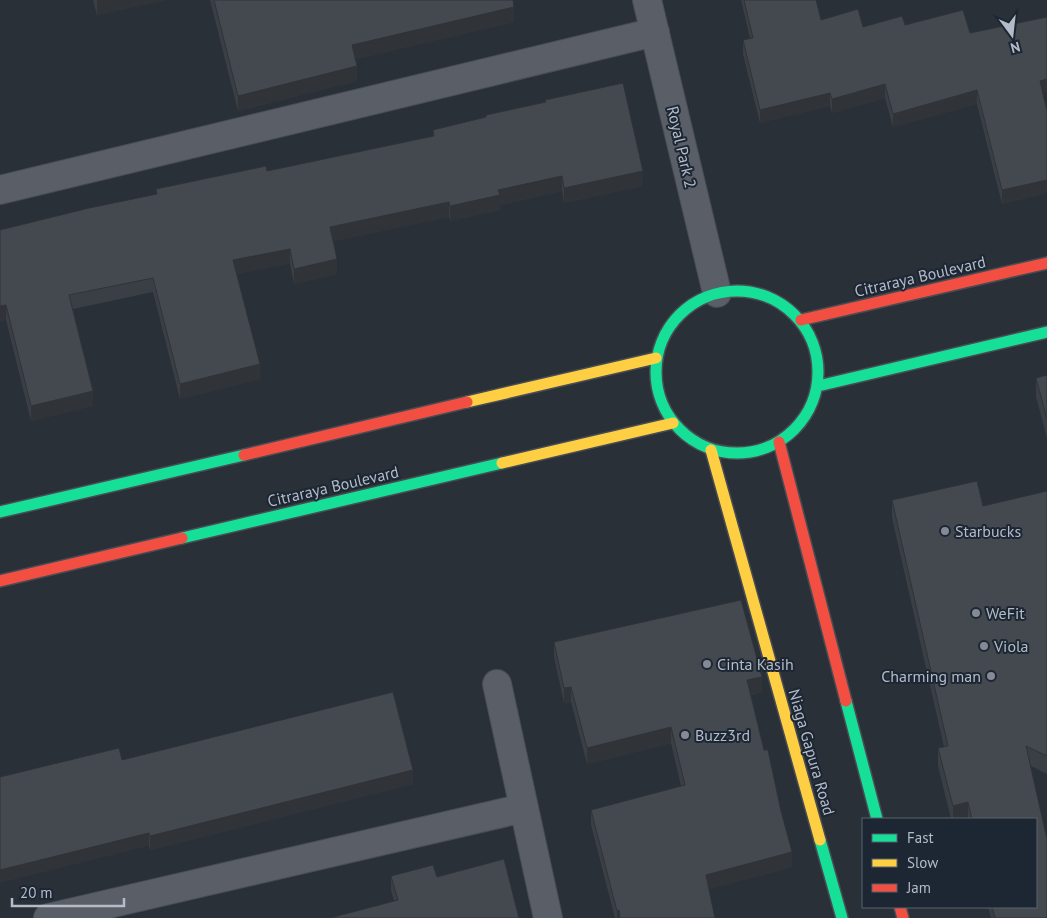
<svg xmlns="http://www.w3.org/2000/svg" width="1047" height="918" font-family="'PT Sans',sans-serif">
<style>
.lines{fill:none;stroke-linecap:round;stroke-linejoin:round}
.street-casing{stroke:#484c53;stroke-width:30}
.fast-casing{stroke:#484c53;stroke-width:14}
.slow-casing{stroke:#484c53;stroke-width:14}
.jam-casing{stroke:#484c53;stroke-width:14}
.street{stroke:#5a5e66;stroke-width:28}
.fast{stroke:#16e098;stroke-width:11}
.slow{stroke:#ffcf43;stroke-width:11}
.jam{stroke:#f24e42;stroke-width:11}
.wall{fill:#3a3f45}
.shaded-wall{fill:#303338}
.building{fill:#444950;stroke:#303338}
.poi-dot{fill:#848b96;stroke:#1d2633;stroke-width:2}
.labels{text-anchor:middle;stroke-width:4;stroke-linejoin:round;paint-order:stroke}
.street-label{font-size:16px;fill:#b4bcc9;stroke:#1d2633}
.poi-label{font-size:16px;fill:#b4bcc9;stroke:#1d2633;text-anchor:start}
</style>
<rect width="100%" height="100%" fill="#2a3038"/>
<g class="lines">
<defs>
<path id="street" d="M647,0L717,293
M0,190L655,32
M497,684L548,918
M48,918L524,808"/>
<path id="fast" d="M656 372a81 81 0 1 1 162 0a81 81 0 1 1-162 0Z
M818,386L1047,332
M0,512L244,455
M182,538L502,463
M846,701L877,819
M820,840L842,918"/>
<path id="slow" d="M467,402L656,358
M711,450L820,840
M502,463L673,423"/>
<path id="jam" d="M801,320L1047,263
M779,442L846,701
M244,455L467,402
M0,581L182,538
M900,907L903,918"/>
</defs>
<use href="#street" class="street-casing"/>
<use href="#fast" class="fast-casing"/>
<use href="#slow" class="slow-casing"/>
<use href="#jam" class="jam-casing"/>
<use href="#street" class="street"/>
<use href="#fast" class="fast"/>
<use href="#slow" class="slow"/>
<use href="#jam" class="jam"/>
</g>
<path class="wall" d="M93,0H165L97,15Z
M210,0H513L514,22L356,59L357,81L238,111Z
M741,0H816L821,20L863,27L905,25L970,33L1047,17V92L1043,93L1047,111V193L1002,204L977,104L893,127L885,98L832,113L830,106L760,123L743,54V40L750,38Z
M545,100L643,186L564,203L562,191L500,205V210L450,221L449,217L334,241L337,274L294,284L290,263L237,274L260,379L180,399L153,292L73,309L93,406L31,421L6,320L0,321V230L156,194V189L267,171L433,136V130L486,118V115L545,102Z
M1047,375V438L1036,397V378Z
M1047,491V774L1031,766L1047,918H991L988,907H1036V819H951L938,766V748L944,747L892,518V500L983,506Z
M554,642L762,692L751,695L792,867L709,889L715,918H615L591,825V810L681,786L671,743L587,764L571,702L564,703L554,657Z
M122,760L413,784L150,850Z
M504,859L394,901L391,890V876L437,877Z"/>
<path class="shaded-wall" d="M97,0H165L97,15Z
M514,7V22L352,60V45Z
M357,66V81L238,111V96Z
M1047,79V92L1040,94V81Z
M885,84V98L832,113V99Z
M977,90V104L893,127V114Z
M830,93V106L760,123V110Z
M643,171V186L564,203V188Z
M562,176V191L500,205V210L450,221V206L498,190Z
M1047,180V193L1002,204V190Z
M449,202V217L330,242V227Z
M290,249V263L233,275V260Z
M337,259V274L294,284V269Z
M6,305V320L0,321V306Z
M260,364V379L180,399V384Z
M93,391V406L31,421V406Z
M762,677V692L747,695V680Z
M571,687V702L564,703V688Z
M671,727V743L587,764V748Z
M413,770V784L150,850V836Z
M968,802V819H953V806Z
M149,833V846L0,883V870Z
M792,852V867L706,890V875Z
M619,910V918H617V911Z"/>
<path class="building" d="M214,0H513L514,7L352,45L357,66L238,96Z
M744,0H816L821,20L858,9L863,27L902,16L905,25L963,10L970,33L1047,17V79L1040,81L1047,111V180L1002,190L977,90L893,114L885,84L832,99L830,93L760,110L743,40L753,38Z
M623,83L643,171L564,188L562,176L498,190L500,195L450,206L449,202L330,227L337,259L294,269L290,249L233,260L260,364L180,384L153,278L69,295L93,391L31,406L6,305L0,306V230L89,208L157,194L156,189L266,166L267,171L434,136L433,130L486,117V115L546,102L545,100Z
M1047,375V419L1036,378Z
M977,481L983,506L1047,491V756L1026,746L1047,839V918H995L992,907H1036V819H972L968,802L953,806L938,748L948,746L892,500Z
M741,600L762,677L747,680L764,750H768L781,811L792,852L706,875L715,918H620L619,910L617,911L591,810L685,785L671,727L587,748L571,687L564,688L554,642Z
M393,692L413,770L150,836L149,833L0,870V777L119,748L122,760Z
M504,859L519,918H330L398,900L391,876L433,865L437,877Z"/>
<g class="poi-dot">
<circle cx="945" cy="531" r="5"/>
<circle cx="976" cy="613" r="5"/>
<circle cx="984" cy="646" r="5"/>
<circle cx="707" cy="664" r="5"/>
<circle cx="991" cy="676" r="5"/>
<circle cx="685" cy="735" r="5"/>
</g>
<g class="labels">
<g class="street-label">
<text transform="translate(682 147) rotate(77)" y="6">Royal Park 2</text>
<text transform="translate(920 276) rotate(-13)" y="6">Citraraya Boulevard</text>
<text transform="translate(333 486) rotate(-13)" y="6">Citraraya Boulevard</text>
<text transform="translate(812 752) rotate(74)" y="6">Niaga Gapura Road</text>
</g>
<g class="poi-label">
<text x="955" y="537">Starbucks</text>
<text x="986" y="619">WeFit</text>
<text x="994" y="652">Viola</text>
<text x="717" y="670">Cinta Kasih</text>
<text x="981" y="682" text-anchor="end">Charming man</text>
<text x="695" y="741">Buzz3rd</text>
</g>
</g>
<rect x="862" y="818" width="175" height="90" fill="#1d2633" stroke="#59626f"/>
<rect x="872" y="834" width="25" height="8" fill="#16e098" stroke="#59626f"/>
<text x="907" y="843" font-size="15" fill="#b4bcc9">Fast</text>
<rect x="872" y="859" width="25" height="8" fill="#ffcf43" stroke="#59626f"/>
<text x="907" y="868" font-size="15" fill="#b4bcc9">Slow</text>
<rect x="872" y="884" width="25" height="8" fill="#f24e42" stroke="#59626f"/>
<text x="907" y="893" font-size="15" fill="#b4bcc9">Jam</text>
<g transform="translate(1012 35) rotate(165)" stroke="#1d2633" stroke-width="4" paint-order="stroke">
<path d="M0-4L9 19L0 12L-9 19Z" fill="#b4bcc9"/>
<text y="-8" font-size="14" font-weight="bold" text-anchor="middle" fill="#b4bcc9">N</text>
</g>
<path d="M12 898v8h112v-8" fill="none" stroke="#b4bcc9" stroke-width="2.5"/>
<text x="20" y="898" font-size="15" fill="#b4bcc9" stroke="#1d2633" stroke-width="4" paint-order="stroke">20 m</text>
</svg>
